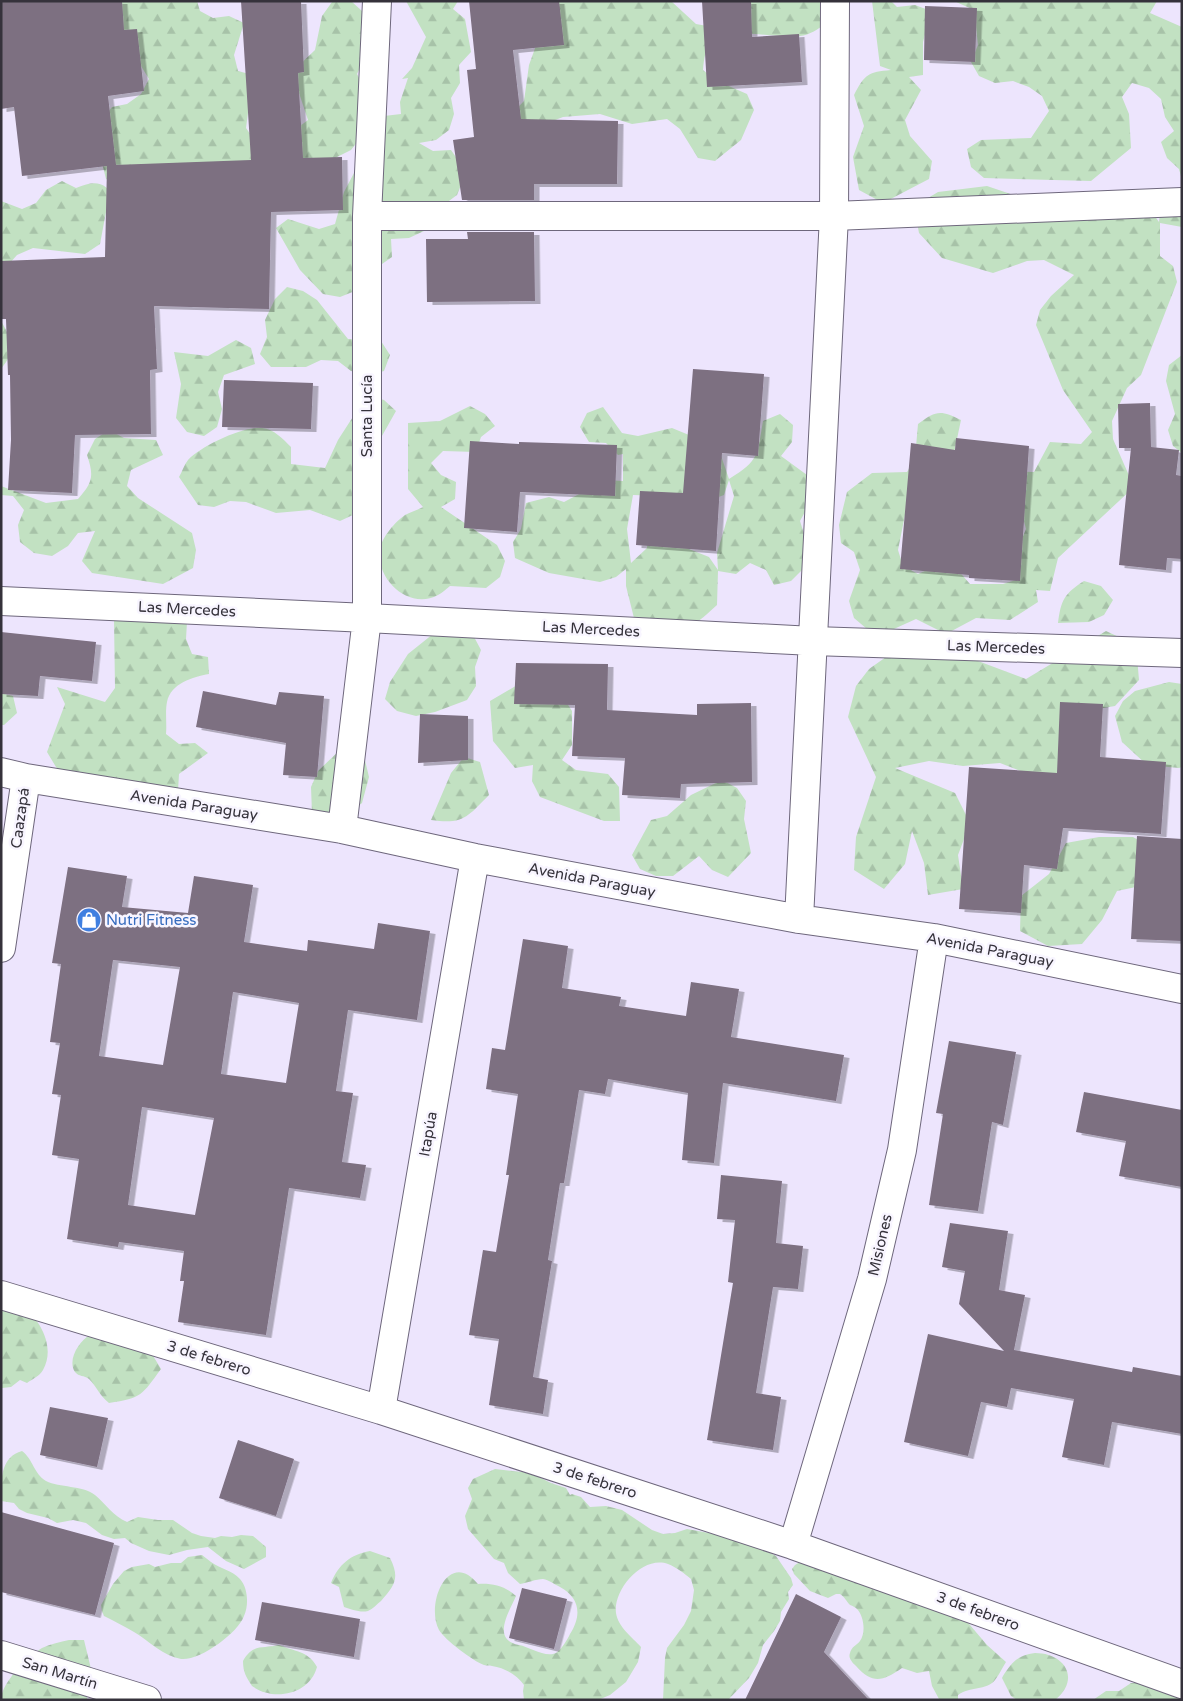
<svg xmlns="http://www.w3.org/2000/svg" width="1183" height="1701" font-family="'Varela Round',sans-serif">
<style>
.forest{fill:url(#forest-firs);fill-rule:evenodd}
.building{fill:#7d6f81;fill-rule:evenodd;filter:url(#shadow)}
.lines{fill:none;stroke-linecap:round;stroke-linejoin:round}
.minor-casing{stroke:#6e677c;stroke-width:30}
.minor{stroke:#fff;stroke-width:28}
.labels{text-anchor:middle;stroke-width:5;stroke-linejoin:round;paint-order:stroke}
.street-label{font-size:15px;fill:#35323b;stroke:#f8f5ff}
.shop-label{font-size:15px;fill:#366cbe;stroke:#f8f5ff;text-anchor:start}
</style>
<defs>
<pattern id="forest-firs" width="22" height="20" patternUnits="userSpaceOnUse" patternTransform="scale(1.25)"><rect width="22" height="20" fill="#c2e1c2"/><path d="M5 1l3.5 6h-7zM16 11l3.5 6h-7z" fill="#a7c2a8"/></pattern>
<filter id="shadow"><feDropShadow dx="5.5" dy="3" stdDeviation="0" flood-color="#0004"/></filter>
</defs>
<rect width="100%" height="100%" fill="#ede5fd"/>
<path class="forest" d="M106,1H197L200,11L213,18L229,16L244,23L234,55L238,71L253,75L246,128L255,141L257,157L242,165L122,184L106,179L102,163L105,116L112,107L127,104L141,94L149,79L104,6Z
M351,1L362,11L372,43L357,74L372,102L362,136L351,150L335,158L281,161L268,150L308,120L292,72L315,50L322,16L332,2Z
M406,1H458L453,9L465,19L471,52L459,65L460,83L451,98L454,114L449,130L436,140L419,143L433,151L451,150L460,163L463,180L457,195L430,215L424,231L409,238L391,239L392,257L365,276L355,291L340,297L323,294L300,270L276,228L288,219L319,229L335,224L344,192L384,116L401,114L400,102L408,78L402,79L412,68L426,37Z
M557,1H671L696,24L713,27L747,1H850C836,13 819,34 800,36C779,39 731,27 715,39C705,46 704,59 703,70L715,80L747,94L754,110L741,140L715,161L698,158L680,129L667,119L632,124L600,114L563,117L514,136L502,124L524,101L529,65L538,40Z
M872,1H891L897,7L915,5L931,11L923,42V75L909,77L921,90L905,120L910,136L932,161L929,179L883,203L859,190L853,157L864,126L854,95C865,74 868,72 891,70L880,66Z
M954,1H1157L1150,13L1182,27V180L1179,169L1167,158L1161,142L1174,131L1165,117L1161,99L1149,88L1132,83L1122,97L1129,114L1131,148L1091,181L984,178L971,167L967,149L981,140L1031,138L1049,111L1042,96L1029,87L1013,81L995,83L979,76L971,62L978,45L974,10Z
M62,181L76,188C98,179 104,183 119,200L106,212L100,244L85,254L33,248L17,255L1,273V201L22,209L36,203L46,190Z
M987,186L1034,202L1149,208L1159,222L1160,212L1182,187V227L1160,223V256L1173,266L1177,282L1141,375L1127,388L1112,421L1113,439L1134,487L1058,558L1050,591L1036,590L1038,602L1010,620L976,618L946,634L916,619L885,633L867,629L854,618L849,601L860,570L854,552L841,543L839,525L847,492L872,473L907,472L915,458L918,424C936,410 941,410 961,420L954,453L908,500L898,550L903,566L918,574L949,560L970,584H1003L1019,579L1014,558L1026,529L1020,505L999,471L1034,472L1050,442L1081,444L1092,432L1063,390L1036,325L1040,310L1051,296L1074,275L1044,260L1027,261L993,273L942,258L919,233L916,217L923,201L938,192Z
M287,287L303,291L317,300L348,339L381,341L390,355L384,371L367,376L351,371L338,361L321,360L306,367H271L260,354L267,337L265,320L275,299Z
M1,321C13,342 17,349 1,369Z
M236,340L251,348L255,364L224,375L218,392L222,409L217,427L204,436L187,432L176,418L181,384L174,352L208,356Z
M1182,355V453L1173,446L1168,430L1175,414L1166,381L1169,365Z
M367,395L384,400L396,411L364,468L355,514L340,521L310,510L276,513L246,502L230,501L214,507L198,505L179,477C182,472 184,465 188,460C201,446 243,426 262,428C274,429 283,439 291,447V464L325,468L338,440Z
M470,406L485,414L495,426L481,437L476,452L443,451L431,463L441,475L456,482L455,499L441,507L497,545L505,561L500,577L486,588L450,586C446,589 442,593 438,595C409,611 375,579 380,549C382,537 395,522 405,515C410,512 418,510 423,507L408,489V423L440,421Z
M603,407L622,433L638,436L672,428L718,447L729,479C760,460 757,455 763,421L780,414L793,425L792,442L781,456L807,475L817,490L800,521L810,553L803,569L791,581L774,585L766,570L750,563L736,574L718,571L717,605C708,613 700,622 688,626C679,630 645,621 634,618L626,586V569L616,577L600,582L549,573L515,558L513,542L521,529L526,503L549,497L564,502L606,480L623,481V454L618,455L606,443L589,442L580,427L587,413ZM729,480L734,496L717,553L718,570L709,557L664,539L647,542V548L631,563L627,529L633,495L688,497L705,502L724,495Z
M109,430L124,438L156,440L163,455L131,470L127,486L138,498L192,533L196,550L193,568L163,584L92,573L82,561L95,531L78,533L68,546L52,556L34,553L20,542L18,525L24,510L13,496L1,495V486L46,503L78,499C93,482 94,476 87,455L95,439Z
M1084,581L1101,586L1113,600L1104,615L1089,622L1058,623C1061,600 1064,594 1084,581Z
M114,620L187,622L186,639L192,654L208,657L209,674C193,677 171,683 167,702C165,712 167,724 166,734L179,744L195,743L208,753L179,774L178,791L80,792L56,767L47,752L65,704L57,687L105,702L115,688Z
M443,626L473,635L481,650L475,667L476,686L467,700L435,712L416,716L397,711L385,699L390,682L408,654Z
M1106,631L1136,645L1139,680L1115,706L1080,712L1077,778L1031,775L1000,763L963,766L929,761L895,768L955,793L970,823L958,855L963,889L928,895L924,863L912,831L905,864L884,889L854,870L856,837L876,777L848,717L856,686L869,669L896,650L962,655L1026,679Z
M1169,682L1182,684V767L1179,768L1147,765L1122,742L1115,716L1123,701L1135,691Z
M519,684L563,697L572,711V745L562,760L576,770L608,774L619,787L620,821H604L540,797L532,781L533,765L515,768L493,741L490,701Z
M1,693L13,696L17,713L4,725H1Z
M343,747L363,752L369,777L362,803L334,825L312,813L311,787L318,771Z
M464,757L480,762L489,795C468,816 464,825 431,820L451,773Z
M722,780L737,788L746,801L744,819L751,853L728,877L712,870L699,856L673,876H656L640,869L632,855L651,820L667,816L691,795Z
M1099,837H1133L1163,854L1150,884L1117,891L1102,920L1082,944L1048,946L1020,931L1021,896L1049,874L1066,843Z
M1,1309C11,1311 24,1312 32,1317C36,1319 38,1323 40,1326C48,1340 51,1356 43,1370C40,1376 32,1379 27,1383L20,1380L11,1387L2,1388Z
M90,1335L149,1349L161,1369C142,1395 142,1398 109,1403C99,1395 97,1387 89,1379C84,1375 79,1377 75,1372C67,1360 79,1341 90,1335Z
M22,1451C33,1459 34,1474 46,1481C60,1488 82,1485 95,1495C106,1504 113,1516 127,1522L138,1517L158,1520H173L192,1533L201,1536L215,1538L221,1536L232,1537L241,1535L253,1536L266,1547V1557L244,1569L226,1561L208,1547L187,1550L169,1555L149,1551L131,1543L125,1538L114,1539L102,1535L86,1523L73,1520L57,1523L48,1518L27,1513L19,1509L14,1503L1,1501C1,1481 0,1457 22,1451Z
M495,1469L531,1473L551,1483L566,1488L570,1495L572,1494L581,1497L590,1507L606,1506L622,1510L652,1530L663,1534L675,1533L687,1529L720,1535L750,1542L776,1556L791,1578L793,1585L788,1592L789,1599L781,1612L780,1621L774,1631L763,1645L758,1663L749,1678L728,1700H663L665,1658L667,1648L684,1625L691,1611L694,1590L691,1579C685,1574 676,1567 668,1564C643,1555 613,1589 616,1613C618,1627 632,1637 641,1647L638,1662L626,1682L610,1695L598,1700H524L523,1691L524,1685C517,1675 505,1668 492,1666C489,1665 487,1666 484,1665C473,1661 445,1640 439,1630C425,1603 449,1548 478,1584C492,1583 505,1586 516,1596C509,1612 491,1640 519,1645C530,1647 545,1658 556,1653C562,1649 567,1640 570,1634C582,1615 580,1598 560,1587C554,1584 549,1580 543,1579C536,1579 527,1583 520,1584L508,1573L504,1563L494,1559L468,1529L465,1516L472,1499L468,1488L473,1479Z
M370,1551L390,1558C400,1578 395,1585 381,1601C377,1604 373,1609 368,1611C360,1613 351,1609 344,1607L339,1587L331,1583C339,1564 350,1555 370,1551Z
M202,1555C205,1557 208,1560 211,1562C220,1569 232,1570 240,1579C248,1588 249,1605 244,1616C238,1633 200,1661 181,1659C163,1656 149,1641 134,1632C124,1626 114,1621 104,1616L102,1611L101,1605L113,1584L124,1571L132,1567L149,1564L155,1567L171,1563H181L188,1557Z
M805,1559L964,1618L987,1645L1006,1662C1002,1668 999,1675 995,1680C986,1691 970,1686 958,1695V1700L939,1699L932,1686L929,1671L917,1673L902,1668C883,1681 873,1685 856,1666C852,1662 848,1658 850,1653C851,1647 857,1645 860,1641C866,1633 864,1616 857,1609C855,1607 853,1606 850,1605C846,1601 845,1597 840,1594H836L828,1598L810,1591L794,1574L792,1569L795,1565Z
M69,1640H84L92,1673L88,1687L87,1700H1C1,1683 28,1656 42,1648C51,1644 60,1642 69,1640Z
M279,1645C293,1651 309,1651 317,1667C309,1696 272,1701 252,1686C246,1677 243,1672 243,1661C253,1643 263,1649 279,1645Z
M1035,1653C1065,1653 1081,1679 1055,1700H1017L1011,1696L1002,1678L1003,1676C1012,1662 1018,1655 1035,1653Z
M1131,1683H1141L1182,1694V1700H1093L1106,1691H1119Z"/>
<path class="building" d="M1,1H122L124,30L137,29L144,91L108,96L116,165H114L251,160L241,1H301L304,72L298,73L303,158L342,157L343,210L271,212L269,309L154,306L157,369L150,370L151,434L75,435L72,493L8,490L11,440L10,375H8L6,319H1V261L105,257L107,166L22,176L14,107L1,109Z
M469,1H559L564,45L513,50L521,119L618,121L617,184H534V200H462L453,140L474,137L467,70L476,69Z
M702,1H751L752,37L799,34L802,82L707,87Z
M925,6L977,8L975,62L924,60Z
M467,232H534L535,301L427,302L426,239H468Z
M693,369L764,374L758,456L722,453L716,551L636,545L640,491L683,493Z
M224,380L313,383L311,429L222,427Z
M1150,403L1151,447L1179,450L1176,475L1182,476V559L1167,558L1166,570L1119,565L1131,448H1119L1118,404Z
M956,438L1029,446L1020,581L969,578V575L900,569L911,443L955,450Z
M470,441L519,444V442L617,445L615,496L520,492L517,532L464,528Z
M1,632L96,642L92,681L40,676L38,696L1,694Z
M516,663L608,664L607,710L697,715V704L751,703L752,782L681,784L680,798L622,795L625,758L572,756L575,705L514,704Z
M203,691L276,705L279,692L324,696L317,777L283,775L286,743L196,727Z
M1060,702L1103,704L1100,757L1166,762L1161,834L1063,828L1057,869L1024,865L1021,913L959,909L969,767L1057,773Z
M420,714L468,716V760L418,763Z
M1137,836L1182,839V941L1131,939Z
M68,867L127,876L122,907L188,913L194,876L253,885L244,942L307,951L308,940L374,949L378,923L430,931L417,1020L348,1010L336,1091L353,1093L342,1162L366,1165L360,1198L289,1188L266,1335L178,1322L184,1281H180L184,1251L119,1242L118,1247L67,1239L79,1159L52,1155L61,1095L52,1094L60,1043L50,1042L61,964L52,963ZM113,960L180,967L163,1065L99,1056ZM233,992L299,1003L286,1083L221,1074ZM142,1107L214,1118L195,1215L128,1205Z
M523,939L568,946L562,988L621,997L619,1006L686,1016L691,982L739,989L731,1037L844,1055L836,1101L723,1083L714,1163L682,1160L688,1093L608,1079L605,1094L579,1090L564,1183H560L548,1260L552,1261L533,1377L548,1380L543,1414L489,1405L499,1339L469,1335L483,1250L496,1252L509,1175H506L518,1094L486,1089L492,1048L505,1050Z
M949,1041L1016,1052L1003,1125L992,1122L978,1211L929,1205L943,1114L936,1113Z
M1084,1092L1182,1110V1187L1119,1176L1126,1141L1076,1132Z
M721,1175L782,1181L776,1243L803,1246L798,1289L773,1287L756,1393L781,1397L773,1450L707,1440L733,1283L728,1282L735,1220L717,1219Z
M950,1223L1008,1231L999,1290L1025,1295L1014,1350L1132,1372L1133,1367L1182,1376V1434L1112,1422L1104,1465L1062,1457L1074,1399L1011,1388L1007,1407L981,1402L968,1456L904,1442L928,1334L1004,1351L959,1304L965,1271L942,1267Z
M50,1407L108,1418L97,1467L40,1455Z
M238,1440L294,1459L276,1516L219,1498Z
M1,1512L114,1543L95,1615L1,1592Z
M522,1588L567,1599L554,1649L509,1638Z
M796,1594L841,1617L824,1652L869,1700H745Z
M262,1602L360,1619L354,1657L255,1640Z"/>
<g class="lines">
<defs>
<path id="minor" d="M367,216H834L1182,202
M1,601L367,618L813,641L1182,653
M1,772L26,778L342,829L475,858L799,919L934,938L1182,989
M342,829L367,618V216L377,1
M799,919L834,216L835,1
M1,948L26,778
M1,1295L381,1410L793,1545L1182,1684
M381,1410L475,858
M793,1545L872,1279L902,1150L934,938
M1,1655L147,1700"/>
</defs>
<use href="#minor" class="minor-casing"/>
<use href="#minor" class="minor"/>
</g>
<defs>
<symbol id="shop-disc" viewBox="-11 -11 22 22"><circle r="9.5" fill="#3f7fe0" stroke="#f8f5ff"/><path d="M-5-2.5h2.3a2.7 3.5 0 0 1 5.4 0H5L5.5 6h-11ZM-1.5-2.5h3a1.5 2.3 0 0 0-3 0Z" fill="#fff"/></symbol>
</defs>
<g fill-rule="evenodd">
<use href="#shop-disc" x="75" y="906" width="28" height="28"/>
</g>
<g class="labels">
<g class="street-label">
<text transform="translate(367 416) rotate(-90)" y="5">Santa Lucía</text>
<text transform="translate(187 609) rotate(3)" y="5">Las Mercedes</text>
<text transform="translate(591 629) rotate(3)" y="5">Las Mercedes</text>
<text transform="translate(996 647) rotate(2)" y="5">Las Mercedes</text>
<text transform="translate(194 805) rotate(9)" y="5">Avenida Paraguay</text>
<text transform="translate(20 818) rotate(-82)" y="5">Caazapá</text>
<text transform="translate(592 880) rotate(11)" y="5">Avenida Paraguay</text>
<text transform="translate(990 950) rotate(11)" y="5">Avenida Paraguay</text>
<text transform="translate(428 1134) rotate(-80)" y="5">Itapúa</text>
<text transform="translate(880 1245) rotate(-77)" y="5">Misiones</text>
<text transform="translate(209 1358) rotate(17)" y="5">3 de febrero</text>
<text transform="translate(595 1480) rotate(18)" y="5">3 de febrero</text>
<text transform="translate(978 1611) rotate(20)" y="5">3 de febrero</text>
<text transform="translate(60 1673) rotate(17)" y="5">San Martín</text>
</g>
<g class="shop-label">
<text x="106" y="925">Nutri Fitness</text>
</g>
</g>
<rect width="1183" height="1701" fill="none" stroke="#35323b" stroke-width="5"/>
</svg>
